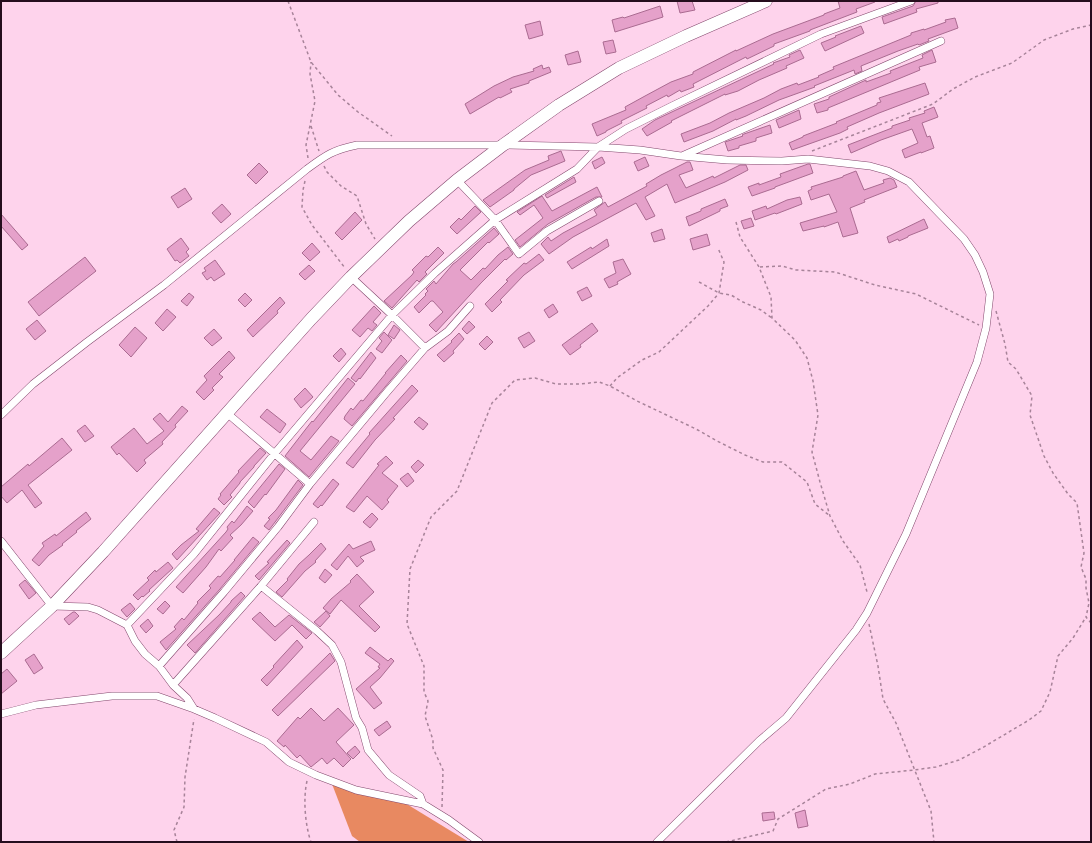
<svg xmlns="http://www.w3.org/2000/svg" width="1092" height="843" font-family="'PT Sans Narrow',sans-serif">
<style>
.forest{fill:#e88961}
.building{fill:#e5a1ca;stroke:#aa6b91}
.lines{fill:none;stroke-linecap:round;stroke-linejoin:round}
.street-casing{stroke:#82476c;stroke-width:8}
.primary-casing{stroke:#82476c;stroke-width:13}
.path{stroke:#a78399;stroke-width:1.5;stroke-dasharray:3 3;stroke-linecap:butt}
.street{stroke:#fff;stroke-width:7}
.primary{stroke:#fff;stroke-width:12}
</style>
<rect width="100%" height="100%" fill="#fed3ec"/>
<path class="forest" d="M332,784L405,803L469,842H360L352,836Z"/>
<path class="building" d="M677,1H692L695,10L680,13Z
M838,1H875V2L856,9L857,12L810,30V31L774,44V46L747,59L746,57L693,84L694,87L681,92L680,90L668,97L667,95L646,106L647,108L621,121L622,123L606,131V132L597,136L592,124L626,110L625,107L645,96L671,82L693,74V72L736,50V51L773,34L824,15V14L840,8Z
M916,1H938V3L916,9L917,12L884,24L882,17L913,6Z
M660,6L663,17L615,32L612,20L623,17L624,18Z
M955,18L958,28L928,39L929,41L919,45L918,44L898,51L861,66L862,71L855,74L854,70L814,86L815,87L779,100L746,116L736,120V119L713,131L684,142L681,134L710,123L729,113L764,98L781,89L797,83L798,85L819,77L818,76L834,69L833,67L911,35V33L924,29V30L946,22L945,20Z
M540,21L543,35L529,39L525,25Z
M861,26L864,33L825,51L821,43L836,37L835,36Z
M613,40L616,52L606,54L603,42Z
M800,50L804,58L786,66L787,68L759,80L738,91L725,95V94L671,121L672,122L647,136L642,129L655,120L676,110L774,64L773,63L790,57L789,55Z
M932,50L936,62L919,67L920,70L828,108V110L817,113L814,104L829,99V97L866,80V82L891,73L890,71L923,58L922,55Z
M578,51L581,62L568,65L565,55Z
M542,65L543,69L549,67L551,72L529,81V83L510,89L512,92L500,98L499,97L470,114L465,104L494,86L513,77L534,71L533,69Z
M925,83L929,94L879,113L847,127L848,129L840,133L792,150L789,143L803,137V136L837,123L836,122L877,105V103L881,102L879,98Z
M934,107L938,117L922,123L927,137L930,136L934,148L921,153V152L905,158L902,150L918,143L912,129L881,140L851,153L848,145L892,128V126L910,120L909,118L925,113L924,111Z
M799,110L801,119L779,128L776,120Z
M770,125L772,133L756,138V141L739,146V148L728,151L725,142L743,136L742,135L744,134Z
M561,151L565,161L531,175L514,189V190L490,207L483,200L525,170L549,160L548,156Z
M602,157L605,163L595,169L592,162Z
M645,157L649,166L638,171L634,162Z
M687,162H690L693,170L679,175L686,188L713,176L714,178L740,165H746L748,170L725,182L675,203L667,184L645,197L655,216L646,220L636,203L573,237L549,254L541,244L548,237L551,241L563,233L597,215L594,210L605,202L608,207L647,186L646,184L661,175Z
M259,163L268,172L256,184L247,175Z
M808,164H810L813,173L775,187V188L752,196L748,187L759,183V185L781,177L780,174Z
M856,171L864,190L884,183L883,180L890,178L894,180L897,187L864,200L865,202L850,208L858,233L843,237L838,222L824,227V226L803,231L800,223L837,212L829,194L811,200L808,191L812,189L811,187L843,177V176Z
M574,177L576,182L547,198L545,195Z
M597,187L602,197H596L548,224L520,247L515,240L543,218L534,205L520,215L517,212L542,196L552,211Z
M185,188L192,199L178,208L171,197Z
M800,197L802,204L776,214L775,213L755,220L752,211L766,206L767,209L787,200Z
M725,199L728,206L720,209V211L716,213L689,226L686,217L701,211V209Z
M222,204L231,214L221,223L212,213Z
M475,206L481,212L457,234L450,227L459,218L461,220Z
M355,212L362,220L342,240L335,233Z
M1,214L28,245L22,250L1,226Z
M751,218L754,226L744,229L741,221Z
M924,219L928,228L908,236V237L899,241L898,239L889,243L887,237Z
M494,228L499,234L489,243L488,242L460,270L471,280L483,268L485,269L498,255L508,247L513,254L506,260L505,259L481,283L436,332L429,325L443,312L433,301H431L419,313L414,307L426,295L425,294L428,291L426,289L434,281L436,284L453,264L456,262Z
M662,229L665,239L654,242L651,233Z
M707,234L710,245L693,250L690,239Z
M181,238L189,249L186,252L189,256L180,263L177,260L175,261L167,249Z
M607,239L609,246L572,269L567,262L591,247L592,249Z
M312,243L320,252L310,261L302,253Z
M438,247L444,253L425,272L427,274L419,282L417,280L392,308L384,301L412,275L414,272L412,270L426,256L428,257Z
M539,254L544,260L524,275L500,300L502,302L492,312L485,304L508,281L506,280L524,263L526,264Z
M85,257L96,271L39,316L28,302Z
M623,259L631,274L617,282L618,284L609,288L604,279L616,273L613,262Z
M215,260L225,274L214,281L211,277L207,280L202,273L206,271L204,268Z
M309,265L315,271L305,280L299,274Z
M587,287L592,296L582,301L577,292Z
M189,293L194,297L187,306L181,301Z
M245,293L252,300L245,307L238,300Z
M280,297L285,303L277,311L278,313L253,337L247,330Z
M553,304L558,312L549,318L544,310Z
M374,306L381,313L373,322L377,325L372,331L368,328L360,337L352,330Z
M167,309L176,317L163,331L155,323Z
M37,320L46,331L35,340L26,329Z
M469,321L475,327L467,334L462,329Z
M592,323L598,331L580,345L581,347L570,355L562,345Z
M394,325L400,330L394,339L388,335Z
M135,327L147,338L131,357L119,345Z
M214,329L222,338L212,346L204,338Z
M384,332L392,340L382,353L376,349L382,341L379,338Z
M529,332L535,341L524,348L518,338Z
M459,333L464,339L453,351L454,353L444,362L437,355L452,342L451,341Z
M487,336L493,342L485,350L479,344Z
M341,348L346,354L339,362L333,356Z
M229,351L235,358L219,374L223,377L212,388L214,390L204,400L196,392L207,380L204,376Z
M371,352L376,358L360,379L359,378L356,382L351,378Z
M401,355L407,361L352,426L344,419L345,416L351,408L353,410L361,400L363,401L386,373H385Z
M348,378L355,384L300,451L311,460L331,436L339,441L309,477L285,456L312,421L313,422Z
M412,385L418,391L393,418L395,419L375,440L353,468L346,463L370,434L369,433Z
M305,388L313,397L301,408L294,399Z
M182,406L188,411L175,425L176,427L162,442L163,444L144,460L146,463L137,472L119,453L117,455L111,447L134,428L147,444L164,431L153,419L160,413L168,422Z
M267,409L286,424L280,433L260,417Z
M419,417L428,424L423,430L414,422Z
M85,425L94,436L85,442L77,431Z
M62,438L72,450L28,485L42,503L35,508L22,490L7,503L1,496V487L28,464L29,466Z
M260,448L266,453L254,466V467L240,482V483L230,495L232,497L224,505L218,499L221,495L220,494L239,472L238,471Z
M386,456L393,463L382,473L398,486L387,500L389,502L382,510L367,496L354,512L346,507L379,465L377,464Z
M418,460L424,465L416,473L411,467Z
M279,464L285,469L266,495L265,494L254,508L248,502Z
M408,473L414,481L407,487L400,479Z
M333,479L339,484L322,506L321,505L318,508L313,504Z
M298,480L303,485L269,530L264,526L270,519L268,518L276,510Z
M247,506L253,511L241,525L230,535L233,538L221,551L219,549L206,567L183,593L176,587L226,532L228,529L227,527L232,521L234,523Z
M214,508L220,513L177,560L172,554L181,545L199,531L196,529Z
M86,512L91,519L76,531L77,532L62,544L63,545L49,555L39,566L32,560L44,546L42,543L55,534L56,536Z
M372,513L378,519L370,528L363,522Z
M253,537L259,542L220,589L166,650L160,642L176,629L174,627L182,618L184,620L198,603L197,602L211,588L209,586L218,576L220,577L235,560H234Z
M287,540L290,543L259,580L255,576L269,563L267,562Z
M371,541L375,550L360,557L364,561L357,567L348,556L337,570L331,565L349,544L353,549Z
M321,543L326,549L315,561L316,562L305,571L282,597L276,592L288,580L287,579L299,564L309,555Z
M168,562L173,568L149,590L150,591L143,597L142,596L138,600L133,595L149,580L147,578L155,570L156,572Z
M325,569L332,575L325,583L319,578Z
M357,574L374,592L359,606L380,627L375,632L341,600L330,614L323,608L331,599L351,582L350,581Z
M25,580L36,593L29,599L19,585Z
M241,592L245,596L195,653L187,645L219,615L231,602V601Z
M165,601L170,606L163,614L157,609Z
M130,603L135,609L127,617L121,610Z
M326,611L330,616L320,627L314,622Z
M73,612H75L79,616L69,625L64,619Z
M260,612L275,627L289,615L312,633L306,639L292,625L275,641L252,619Z
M148,619L153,626L146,633L140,626Z
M297,640L303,647L267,686L261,680L274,667L273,666Z
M370,647L388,661L391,658L394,661L380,678L370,687L382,703L374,709L356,689L380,668L378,667L380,664L365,653Z
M330,653L335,661L278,716L272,710Z
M34,654L43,668L34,674L25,660Z
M7,669L17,681L1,694V674Z
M311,708L324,721L338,708L354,725L336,742L351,759L343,767L334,758L327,764L322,758L311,767L300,755L297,758L285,745L284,747L277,741L298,717L300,719Z
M387,721L391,727L379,736L374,730Z
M355,746L360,752L353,759L347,753Z
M805,810L808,826L798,828L795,813Z
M774,812L775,819L763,821L762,813Z"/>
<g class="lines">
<defs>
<path id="street" d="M682,156L941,41
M457,180L495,220L519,254L547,231L599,201
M351,277L392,315L425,348
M228,414L310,484
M1,415L33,384L87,342L164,285L307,169C326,155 333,150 357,145H503L598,147L640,150L681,156L727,160L782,161L808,159L870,166L888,171L909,182L964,239L975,255L983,272L990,294L986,328L977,362L906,534L867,613L856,630L786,718L759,741L657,842
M1,541L52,606L88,607L98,610L127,625L135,641L145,654L159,666L173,685L187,698L194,709L215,718L266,742L289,762L316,775L356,790L423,804L449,820L479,842
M261,586L317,631L332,645L341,662L356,718L362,728L368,750L389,775L420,796L423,804
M127,625L194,554L275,453L392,315L435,273L495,220L577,169L598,147L626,129L672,106L821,34L911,1
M159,666L224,592L278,527L310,484L387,392L425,348L448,331L470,306
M173,685L261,586L314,522
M1,714L36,705L112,696H157L194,709"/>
<path id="primary" d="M1,653L52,606L103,552L311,319L351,277L409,221L457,180L503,145L559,105L619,68L686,36L766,1"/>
</defs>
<use href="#street" class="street-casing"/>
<use href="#primary" class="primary-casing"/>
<path class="path" d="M288,1L311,62L338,95L358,112L392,136
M311,126L319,151
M812,151L933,104L953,89L975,77L1012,63L1044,40L1073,29L1091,25
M308,158L306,145L315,101L310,74L311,62
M324,166L327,172L341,186L357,196L366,224L375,239
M305,181L303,190L302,207L312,225L345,268
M736,222L740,237L759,267L771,297L772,318L795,340L807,358L813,381L818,415L812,452L820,482L830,516L843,541L860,565L867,592
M760,267L782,266L796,270L835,272L875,285L916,294L979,325
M699,282L719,293L731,295L743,302L761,310L772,318
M996,311L1005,344L1008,362L1016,369L1032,396L1030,415L1044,456L1053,473L1068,494L1077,503L1084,553L1081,567L1086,579V588L1089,603L1086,617L1091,623
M610,386L617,378L631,368L642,360L659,352L708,306L719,293L724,262L718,248
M869,624L878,666L883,699L896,723L931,811L934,842
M307,781C303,798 305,825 311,842
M442,807L443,770L433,748V740L425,716L428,701L424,692V666L407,624L410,569L431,517L457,491L492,403L515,380L535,378L556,384H580L599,382L610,386L637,401L696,429L717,441L745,455L763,462H782L807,482L815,504L830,516
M177,842L174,830L184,807L185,777L194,719
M726,842L773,831L778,819L826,789L850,784L875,774L914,770L936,767L959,760L982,748L1029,720L1041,711L1050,692L1058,656L1073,638L1086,617"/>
<use href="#street" class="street"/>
<use href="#primary" class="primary"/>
</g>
<rect width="1092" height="843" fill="none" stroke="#250d1d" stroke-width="4"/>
</svg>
